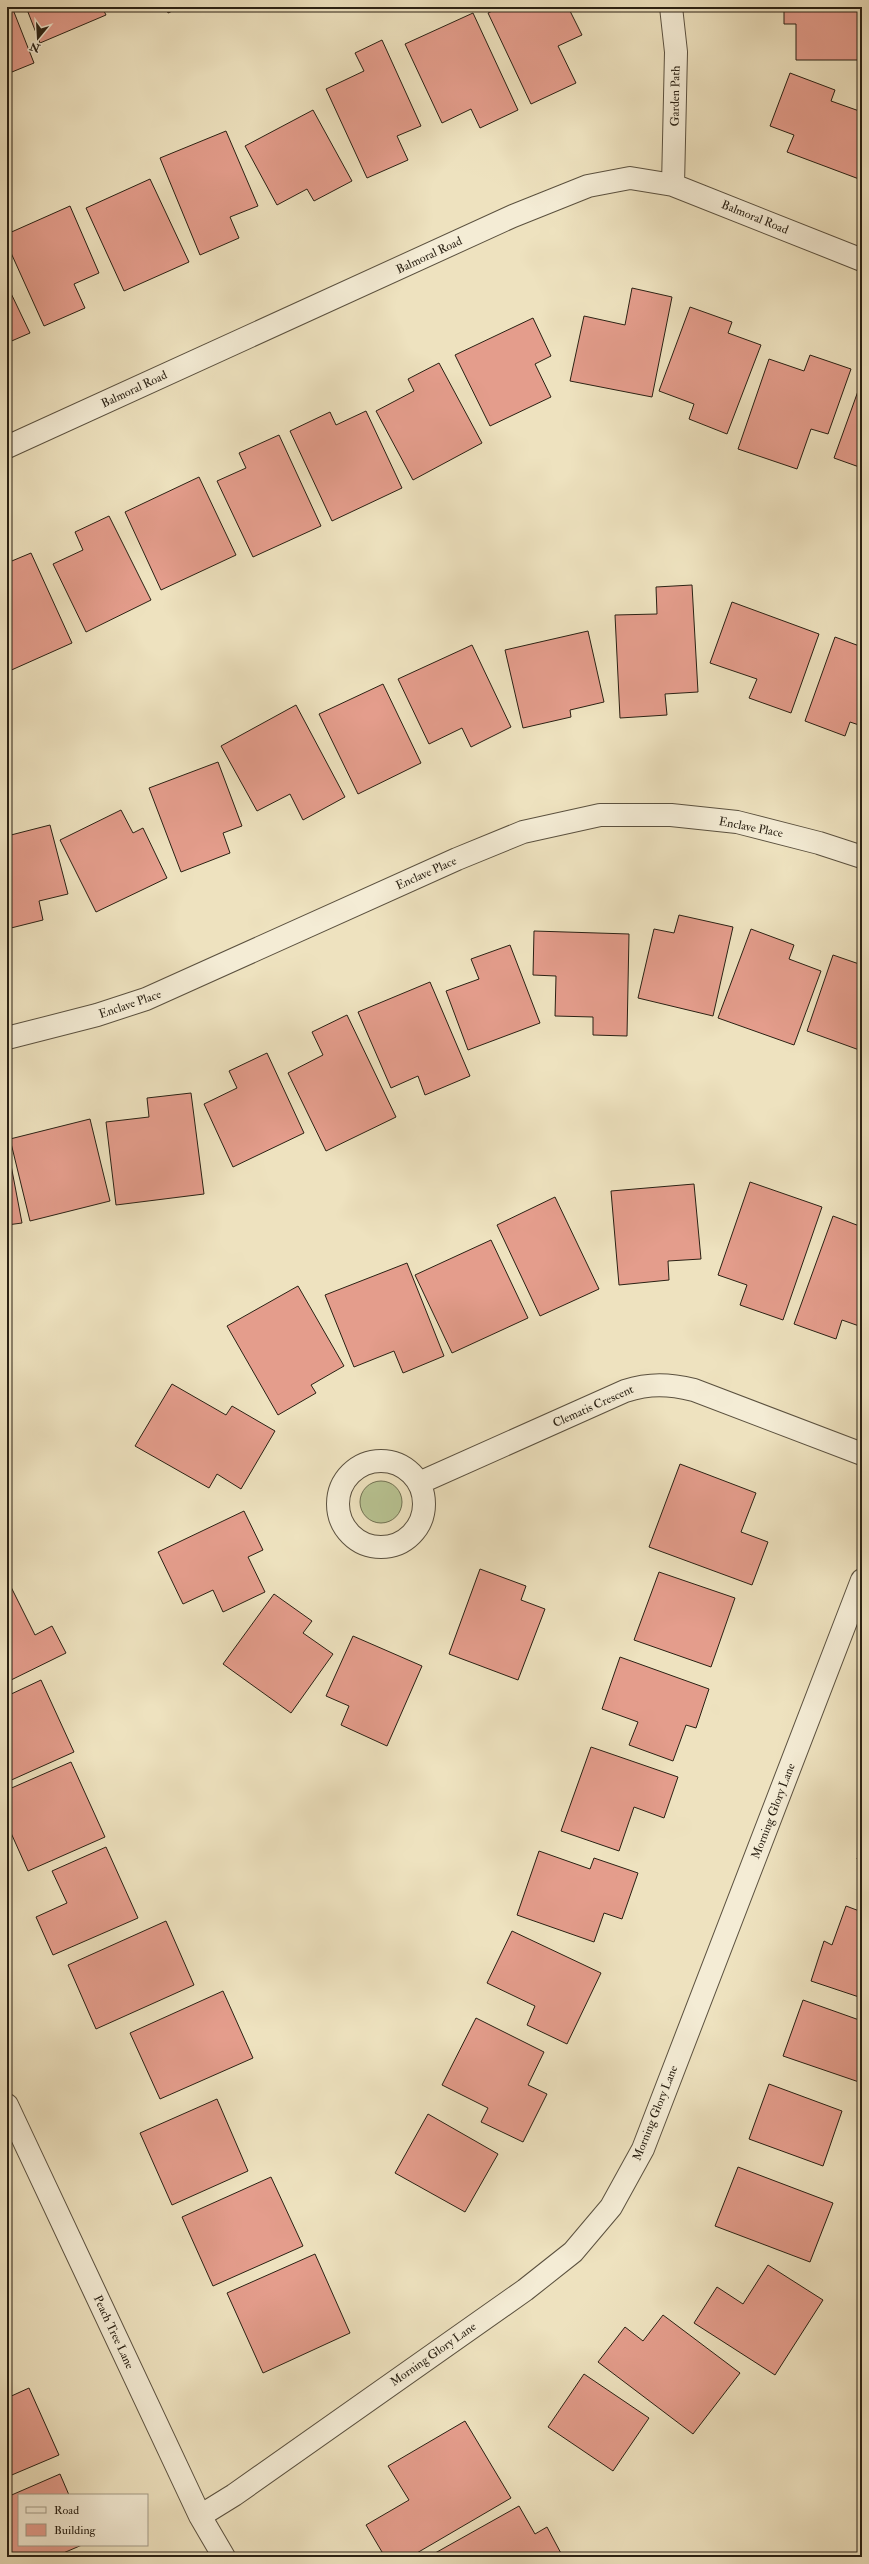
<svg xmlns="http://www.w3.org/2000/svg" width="869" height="2564" font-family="'IM FELL Double Pica',serif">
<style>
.green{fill:#b8c392;stroke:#717253}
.building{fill:#e49d8c;stroke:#2a2114}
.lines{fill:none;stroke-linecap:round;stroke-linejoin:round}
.minor-casing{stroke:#5b513f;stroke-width:24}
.minor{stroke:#f4ecd5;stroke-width:22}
.labels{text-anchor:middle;stroke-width:3.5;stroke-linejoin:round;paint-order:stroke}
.street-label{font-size:12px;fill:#2a2114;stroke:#f4ecd5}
</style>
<rect width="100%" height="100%" fill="#eee2bf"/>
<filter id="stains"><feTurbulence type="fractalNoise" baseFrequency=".005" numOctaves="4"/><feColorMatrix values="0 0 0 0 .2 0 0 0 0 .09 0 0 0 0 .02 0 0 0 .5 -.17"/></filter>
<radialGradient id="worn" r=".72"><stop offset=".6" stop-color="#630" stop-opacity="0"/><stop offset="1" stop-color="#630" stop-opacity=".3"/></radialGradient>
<path class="green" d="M360 1502a21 21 0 1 1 42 0a21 21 0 1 1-42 0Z"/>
<path class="building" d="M7,7H12L34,63L7,74Z
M26,7H102L106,15L40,43Z
M166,7H181L168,13Z
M501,7H568L582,35L558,46L576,83L531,104L488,13Z
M784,7H862V60H796V24H784Z
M473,13L518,110L480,128L471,109L442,123L405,44Z
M382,40L421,126L397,136L408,160L367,178L326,89L364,71L355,53Z
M790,73L835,90L831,101L862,112V170L859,179L787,152L794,135L770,126Z
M313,110L352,181L314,201L307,189L277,205L245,146Z
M226,131L258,206L230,217L239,238L200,255L160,158Z
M150,179L189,262L124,291L86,208Z
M70,206L99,273L74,284L85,308L44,326L7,244V234Z
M7,285L30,333L7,343Z
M632,288L672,297L652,397L570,381L584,316L625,325Z
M690,307L732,322L728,333L761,345L727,434L689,419L694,404L659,391Z
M533,318L551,356L535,364L551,397L490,426L455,355Z
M810,355L851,369L828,434L811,429L797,469L738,449L769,359L804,371Z
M439,363L482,443L413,480L376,411L414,391L408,379Z
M862,380V468L834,458Z
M366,411L402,488L332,521L290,431L330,412L336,425Z
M279,435L321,526L253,557L217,481L246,468L239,453Z
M199,477L236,555L161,590L125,512Z
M109,516L151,600L86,632L53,564L83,550L75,532Z
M31,553L72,643L7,672V563Z
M692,585L698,692L665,694L667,715L620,718L615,615L657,614L656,587Z
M732,602L819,634L791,713L749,698L757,679L710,663Z
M588,631L604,702L570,710L571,717L523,728L505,650Z
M835,637L862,647V726L850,722L845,736L805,721Z
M472,645L511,727L471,747L462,728L429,744L398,679Z
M383,684L421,763L358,794L319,714Z
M296,705L345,797L303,820L290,794L257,811L221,746Z
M218,762L242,826L223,833L230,853L181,872L149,788Z
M121,810L133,833L143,828L167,878L96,912L60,840Z
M50,825L68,894L39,901L43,920L7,929V836Z
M679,915L733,927L713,1016L638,998L654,929L674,933Z
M751,929L794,945L789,959L821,971L794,1045L718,1018Z
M534,931L629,934L627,1036L593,1035V1017L555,1016L556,976L533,975Z
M510,945L540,1023L468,1050L446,991L479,979L471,959Z
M833,955L862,965V1051L807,1031Z
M430,982L470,1076L425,1095L418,1076L391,1088L358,1012Z
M347,1015L396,1117L326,1151L288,1073L323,1055L312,1032Z
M267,1053L304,1133L233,1167L204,1104L237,1088L229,1071Z
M191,1093L204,1194L116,1205L106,1122L149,1117L147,1098Z
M90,1119L110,1201L30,1221L10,1139Z
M7,1144L22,1223L7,1225Z
M750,1182L822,1207L783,1320L740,1305L747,1285L718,1275Z
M694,1184L701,1259L668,1261L669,1280L619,1285L611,1191Z
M555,1197L599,1289L540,1316L497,1225Z
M833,1216L862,1227V1327L842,1320L836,1339L794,1324Z
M491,1240L528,1318L452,1353L415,1275Z
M407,1263L444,1356L403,1373L394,1351L354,1367L325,1295Z
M298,1286L344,1366L311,1385L316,1393L278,1415L227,1326Z
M172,1384L226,1415L232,1406L275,1431L241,1489L217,1474L209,1488L135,1446Z
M680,1464L756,1493L741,1532L768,1542L752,1585L649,1547Z
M244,1511L263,1550L248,1557L265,1592L223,1612L213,1590L183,1604L158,1552Z
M480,1569L526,1586L521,1600L545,1609L518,1680L449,1654Z
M659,1572L735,1598L711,1667L634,1640Z
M8,1581L35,1635L52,1626L66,1653L7,1682Z
M274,1594L312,1621L303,1633L333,1654L291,1713L223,1664Z
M353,1636L422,1666L387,1746L341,1725L349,1706L326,1696Z
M620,1657L709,1689L696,1728L686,1725L673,1761L629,1745L638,1722L602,1709Z
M41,1680L74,1752L7,1782V1696Z
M591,1747L678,1777L664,1818L634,1807L619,1851L561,1831Z
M71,1762L105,1837L28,1871L7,1824V1790Z
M862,1844V1861L857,1859Z
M106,1847L138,1918L53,1955L36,1917L67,1903L52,1871Z
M539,1851L590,1869L594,1858L638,1873L622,1919L604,1913L594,1942L517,1915Z
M846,1906L862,1912V1998L811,1981L824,1941L832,1945Z
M166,1921L194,1985L96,2029L68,1965Z
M512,1931L601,1973L567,2044L527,2025L535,2006L487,1983Z
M223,1991L253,2058L160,2099L130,2033Z
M803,2000L862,2021V2074L859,2082L783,2056Z
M476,2018L544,2052L528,2085L547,2094L523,2142L481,2122L488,2108L442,2085Z
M769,2084L842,2111L823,2166L749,2139Z
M217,2099L248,2171L172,2205L140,2133Z
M428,2114L498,2154L465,2212L395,2173Z
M738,2167L833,2203L810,2262L715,2226Z
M271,2177L303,2246L213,2286L182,2217Z
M315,2254L350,2333L263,2373L227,2293Z
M768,2265L823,2300L775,2375L694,2323L717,2287L743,2304Z
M663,2315L740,2373L693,2434L598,2362L625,2327L643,2341Z
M584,2374L649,2418L613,2471L548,2427Z
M29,2388L59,2455L7,2477V2398Z
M465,2421L511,2498L410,2557H385L366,2525L409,2500L388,2466Z
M60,2474L69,2495H19V2545H82L54,2557H7V2497Z
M519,2506L535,2534L547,2527L563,2557H428Z"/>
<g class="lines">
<defs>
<path id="minor" d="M671,7L676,52L673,185
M7,447L513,216L588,186L630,178L673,185L862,260
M7,1038L97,1015L146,999L457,859L523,832L600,815H671L737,822L819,843L862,857
M338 1504a43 43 0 1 1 86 0a43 43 0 1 1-86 0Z
M419,1483L625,1391C650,1383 669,1384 694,1390L862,1454
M7,2105L200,2516L224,2557
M200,2516L234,2495L525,2290L573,2252L611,2207L643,2149L862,1580"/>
</defs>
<use href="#minor" class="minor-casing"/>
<use href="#minor" class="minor"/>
</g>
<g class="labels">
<g class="street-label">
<text transform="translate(675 96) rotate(-89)" y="4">Garden Path</text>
<text transform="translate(755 217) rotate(22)" y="4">Balmoral Road</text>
<text transform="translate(429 255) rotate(-25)" y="4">Balmoral Road</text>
<text transform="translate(134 389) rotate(-25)" y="4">Balmoral Road</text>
<text transform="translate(751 827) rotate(11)" y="4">Enclave Place</text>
<text transform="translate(426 873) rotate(-24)" y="4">Enclave Place</text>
<text transform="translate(130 1004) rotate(-19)" y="4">Enclave Place</text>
<text transform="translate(593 1406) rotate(-24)" y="4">Clematis Crescent</text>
<text transform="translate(773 1811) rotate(-69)" y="4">Morning Glory Lane</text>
<text transform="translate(655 2113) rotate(-68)" y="4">Morning Glory Lane</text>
<text transform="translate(114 2332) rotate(65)" y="4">Peach Tree Lane</text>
<text transform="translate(433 2354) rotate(-35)" y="4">Morning Glory Lane</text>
</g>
</g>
<rect width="869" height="2564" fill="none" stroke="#eee2bf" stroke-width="24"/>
<rect x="8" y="8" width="853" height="2548" fill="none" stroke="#2a2114" stroke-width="2"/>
<rect x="12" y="12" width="845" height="2540" fill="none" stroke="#2a2114"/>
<rect x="18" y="2494" width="130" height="52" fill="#f4ecd5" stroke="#a39b88"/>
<rect x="26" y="2507" width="20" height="6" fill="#f4ecd5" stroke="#a39b88"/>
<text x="54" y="2514" font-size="12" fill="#2a2114">Road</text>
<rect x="26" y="2524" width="20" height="12" fill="#e49d8c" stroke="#a39b88"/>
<text x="54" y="2534" font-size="12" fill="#2a2114">Building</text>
<g transform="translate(38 38) rotate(198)" stroke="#f4ecd5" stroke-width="3" paint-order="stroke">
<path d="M0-3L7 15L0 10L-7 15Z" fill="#2a2114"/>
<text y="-6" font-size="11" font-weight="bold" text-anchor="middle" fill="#2a2114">N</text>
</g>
<rect width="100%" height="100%" filter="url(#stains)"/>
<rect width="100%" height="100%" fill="url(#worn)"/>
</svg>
